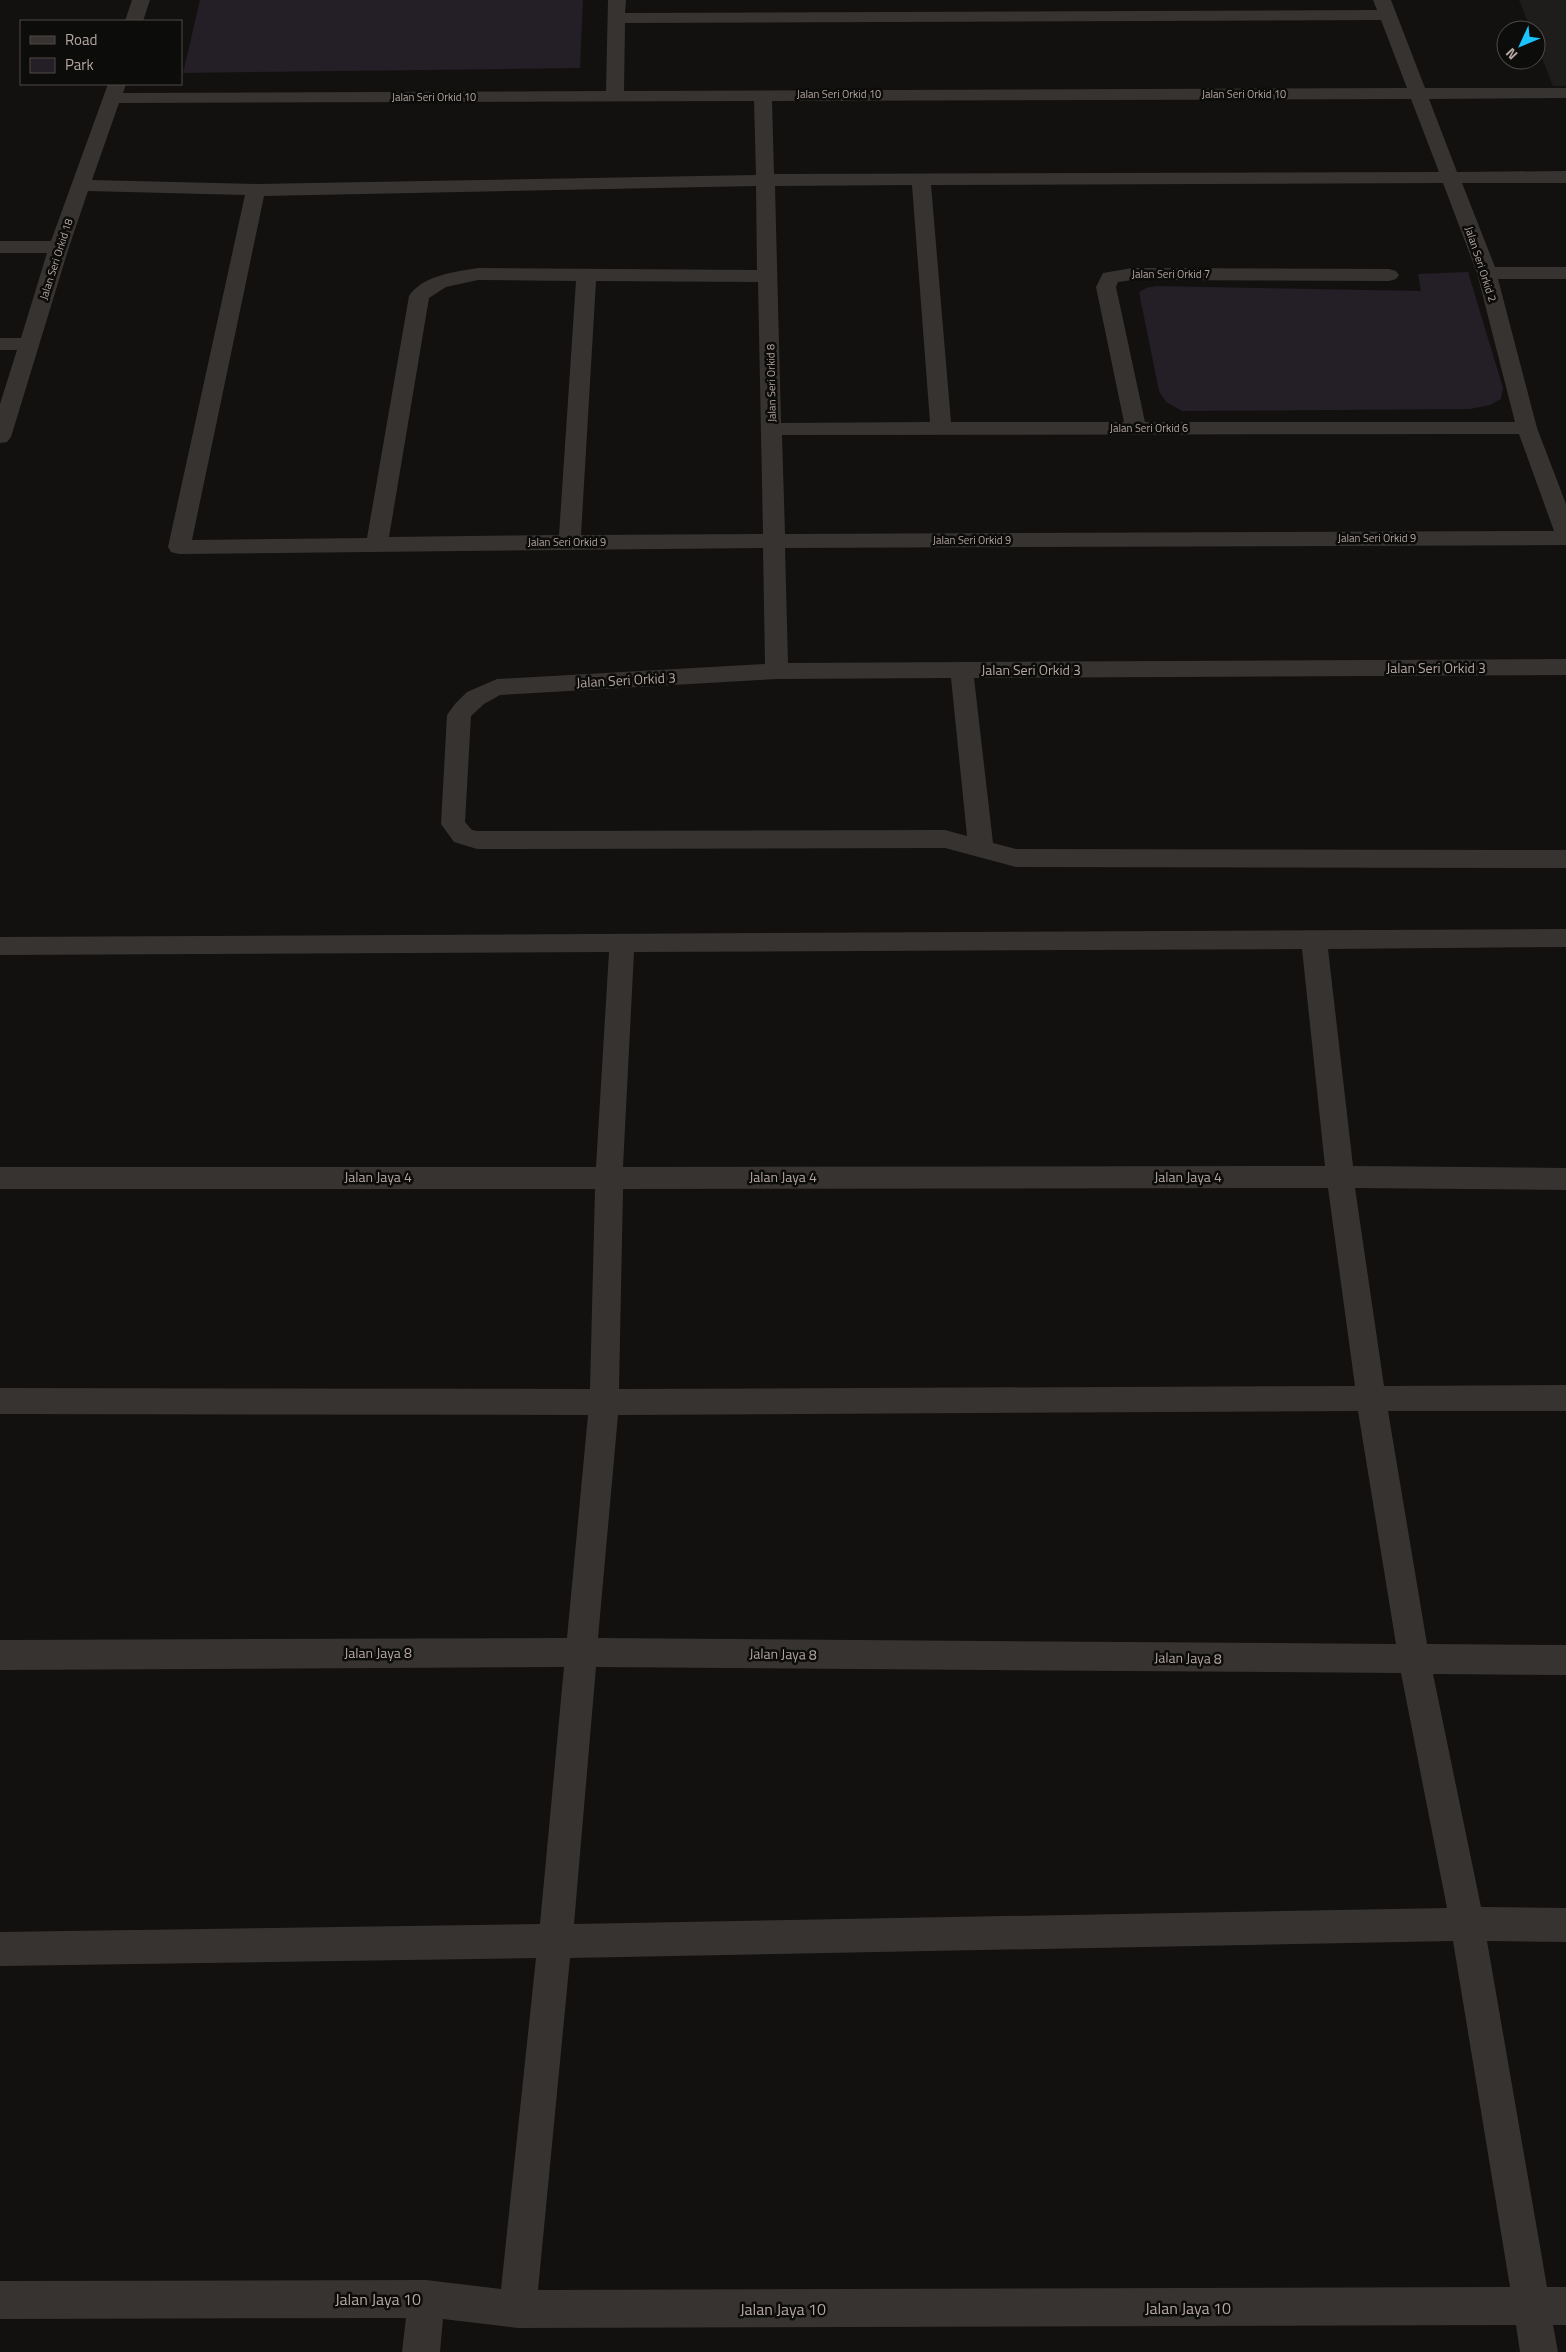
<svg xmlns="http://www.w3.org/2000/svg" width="1566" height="2352" font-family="'Titillium Web',sans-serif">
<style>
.built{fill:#1f1d1c}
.green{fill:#241e27}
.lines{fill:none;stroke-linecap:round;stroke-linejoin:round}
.minor{fill:#373331;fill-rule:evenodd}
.labels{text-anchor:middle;stroke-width:5;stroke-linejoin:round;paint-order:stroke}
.far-street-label{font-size:11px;fill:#b4a5a0;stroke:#0c0c0b}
.street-label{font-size:14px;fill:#b4a5a0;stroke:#0c0c0b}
.near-street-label{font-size:16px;fill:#b4a5a0;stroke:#0c0c0b}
</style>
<rect width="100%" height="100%" fill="#121110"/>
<path class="built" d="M1519,0H1566V86H1553L1536,43V30H1531Z"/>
<path class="green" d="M200,0H583L580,68L183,73Z
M1468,272L1503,388L1501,399L1490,405L1470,409L1182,411L1166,402L1159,391L1139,292L1146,288L1156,286L1421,291L1418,274Z"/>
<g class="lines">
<path class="minor" d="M132,0H150L143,21H125Z
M608,0H626L625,13L1377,10L1373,0H1391L1425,88H1566V98L1429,99L1457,172L1566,171V183H1462L1495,267H1566V279H1498L1537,428L1566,504V545L785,548L788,663L1566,659V675L974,678L993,843L1016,849L1566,850V868L1016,867L945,848L477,849L454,842L441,824L447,715L455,704L467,692L497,679L765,664L763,548L179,554L171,552L168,547L245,195L88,191L69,247L11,437L7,442L0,443V404L17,350H0V338H21L47,253H0V241H51L108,84H126L123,93L606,91ZM1381,20L1407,88L624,91L625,23ZM1411,99L1439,172L774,174L772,101ZM754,101L756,175L256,184L92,180L119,103ZM1443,183L1477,273L1515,422H1145L1116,287L1118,282L1132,280L1389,281L1396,279L1399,275L1396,271L1389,269L1132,268L1103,273L1096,287L1124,422H951L931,185ZM912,185L930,422L781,423L775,186ZM756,186L757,270L478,268C455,272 423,275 409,296L367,538L192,540L264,196ZM478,280L576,281L559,535L389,537L429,298L446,287ZM596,281L758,282L763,534L581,535ZM1519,434L1554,531L785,534L782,435ZM951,678L967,836L945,830L477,831L472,830L465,822L471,716L484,704L500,695L777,679Z
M1566,929V947L1328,949L1353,1166L1566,1168V1190L1355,1188L1384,1386L1566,1385V1411H1388L1427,1644L1566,1645V1675L1433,1674L1481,1907L1566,1908V1942L1487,1941L1547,2287H1566V2325H1553L1558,2352H1520L1516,2325L518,2328L443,2319L440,2352H402L406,2318L0,2319V2281L426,2280L501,2289L536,1958L0,1966V1932L540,1924L564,1667L0,1670V1640L567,1638L588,1415L0,1414V1388L590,1389L595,1189H0V1167H596L609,952L0,955V937ZM1302,949L1325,1166L623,1167L634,952ZM1328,1188L1355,1386L619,1389L623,1189ZM1358,1411L1396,1644L598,1638L618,1415ZM596,1667L1401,1673L1447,1908L574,1924ZM1453,1941L1510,2287L538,2290L570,1958Z"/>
</g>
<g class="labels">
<g class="far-street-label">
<text x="839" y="98">Jalan Seri Orkid 10</text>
<text x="1244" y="98">Jalan Seri Orkid 10</text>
<text x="434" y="101">Jalan Seri Orkid 10</text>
<text transform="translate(56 259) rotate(-72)" y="4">Jalan Seri Orkid 18</text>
<text transform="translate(1481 264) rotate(72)" y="4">Jalan Seri Orkid 2</text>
<text x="1171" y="278">Jalan Seri Orkid 7</text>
<text transform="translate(771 383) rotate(-91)" y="4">Jalan Seri Orkid 8</text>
<text x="1149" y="432">Jalan Seri Orkid 6</text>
<text x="1377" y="542">Jalan Seri Orkid 9</text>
<text x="972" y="544">Jalan Seri Orkid 9</text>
<text x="567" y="546">Jalan Seri Orkid 9</text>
</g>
<g class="street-label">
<text x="1436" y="673">Jalan Seri Orkid 3</text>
<text x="1031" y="675">Jalan Seri Orkid 3</text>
<text transform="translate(626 680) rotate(-3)" y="5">Jalan Seri Orkid 3</text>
<text x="378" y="1182">Jalan Jaya 4</text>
<text x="783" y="1182">Jalan Jaya 4</text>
<text x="1188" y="1182">Jalan Jaya 4</text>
<text x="378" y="1658">Jalan Jaya 8</text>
<text transform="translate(783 1654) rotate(1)" y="5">Jalan Jaya 8</text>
<text transform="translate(1188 1658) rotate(1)" y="5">Jalan Jaya 8</text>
</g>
<g class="near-street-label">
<text x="378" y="2305">Jalan Jaya 10</text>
<text x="1188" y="2314">Jalan Jaya 10</text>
<text x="783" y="2315">Jalan Jaya 10</text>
</g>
</g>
<rect x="20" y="20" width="162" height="65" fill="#0c0c0b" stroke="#4f4947"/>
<rect x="30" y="36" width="25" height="8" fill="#373331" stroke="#4f4947"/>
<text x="65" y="45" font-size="15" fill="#b4a5a0">Road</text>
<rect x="30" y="58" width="25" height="15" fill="#241e27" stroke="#4f4947"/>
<text x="65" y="70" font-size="15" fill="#b4a5a0">Park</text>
<g transform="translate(1521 45) rotate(226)"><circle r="24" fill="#0c0c0b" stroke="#4f4947"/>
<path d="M0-4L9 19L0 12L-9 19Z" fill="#1ac5ff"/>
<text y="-8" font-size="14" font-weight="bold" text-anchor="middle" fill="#b4a5a0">N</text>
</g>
</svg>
